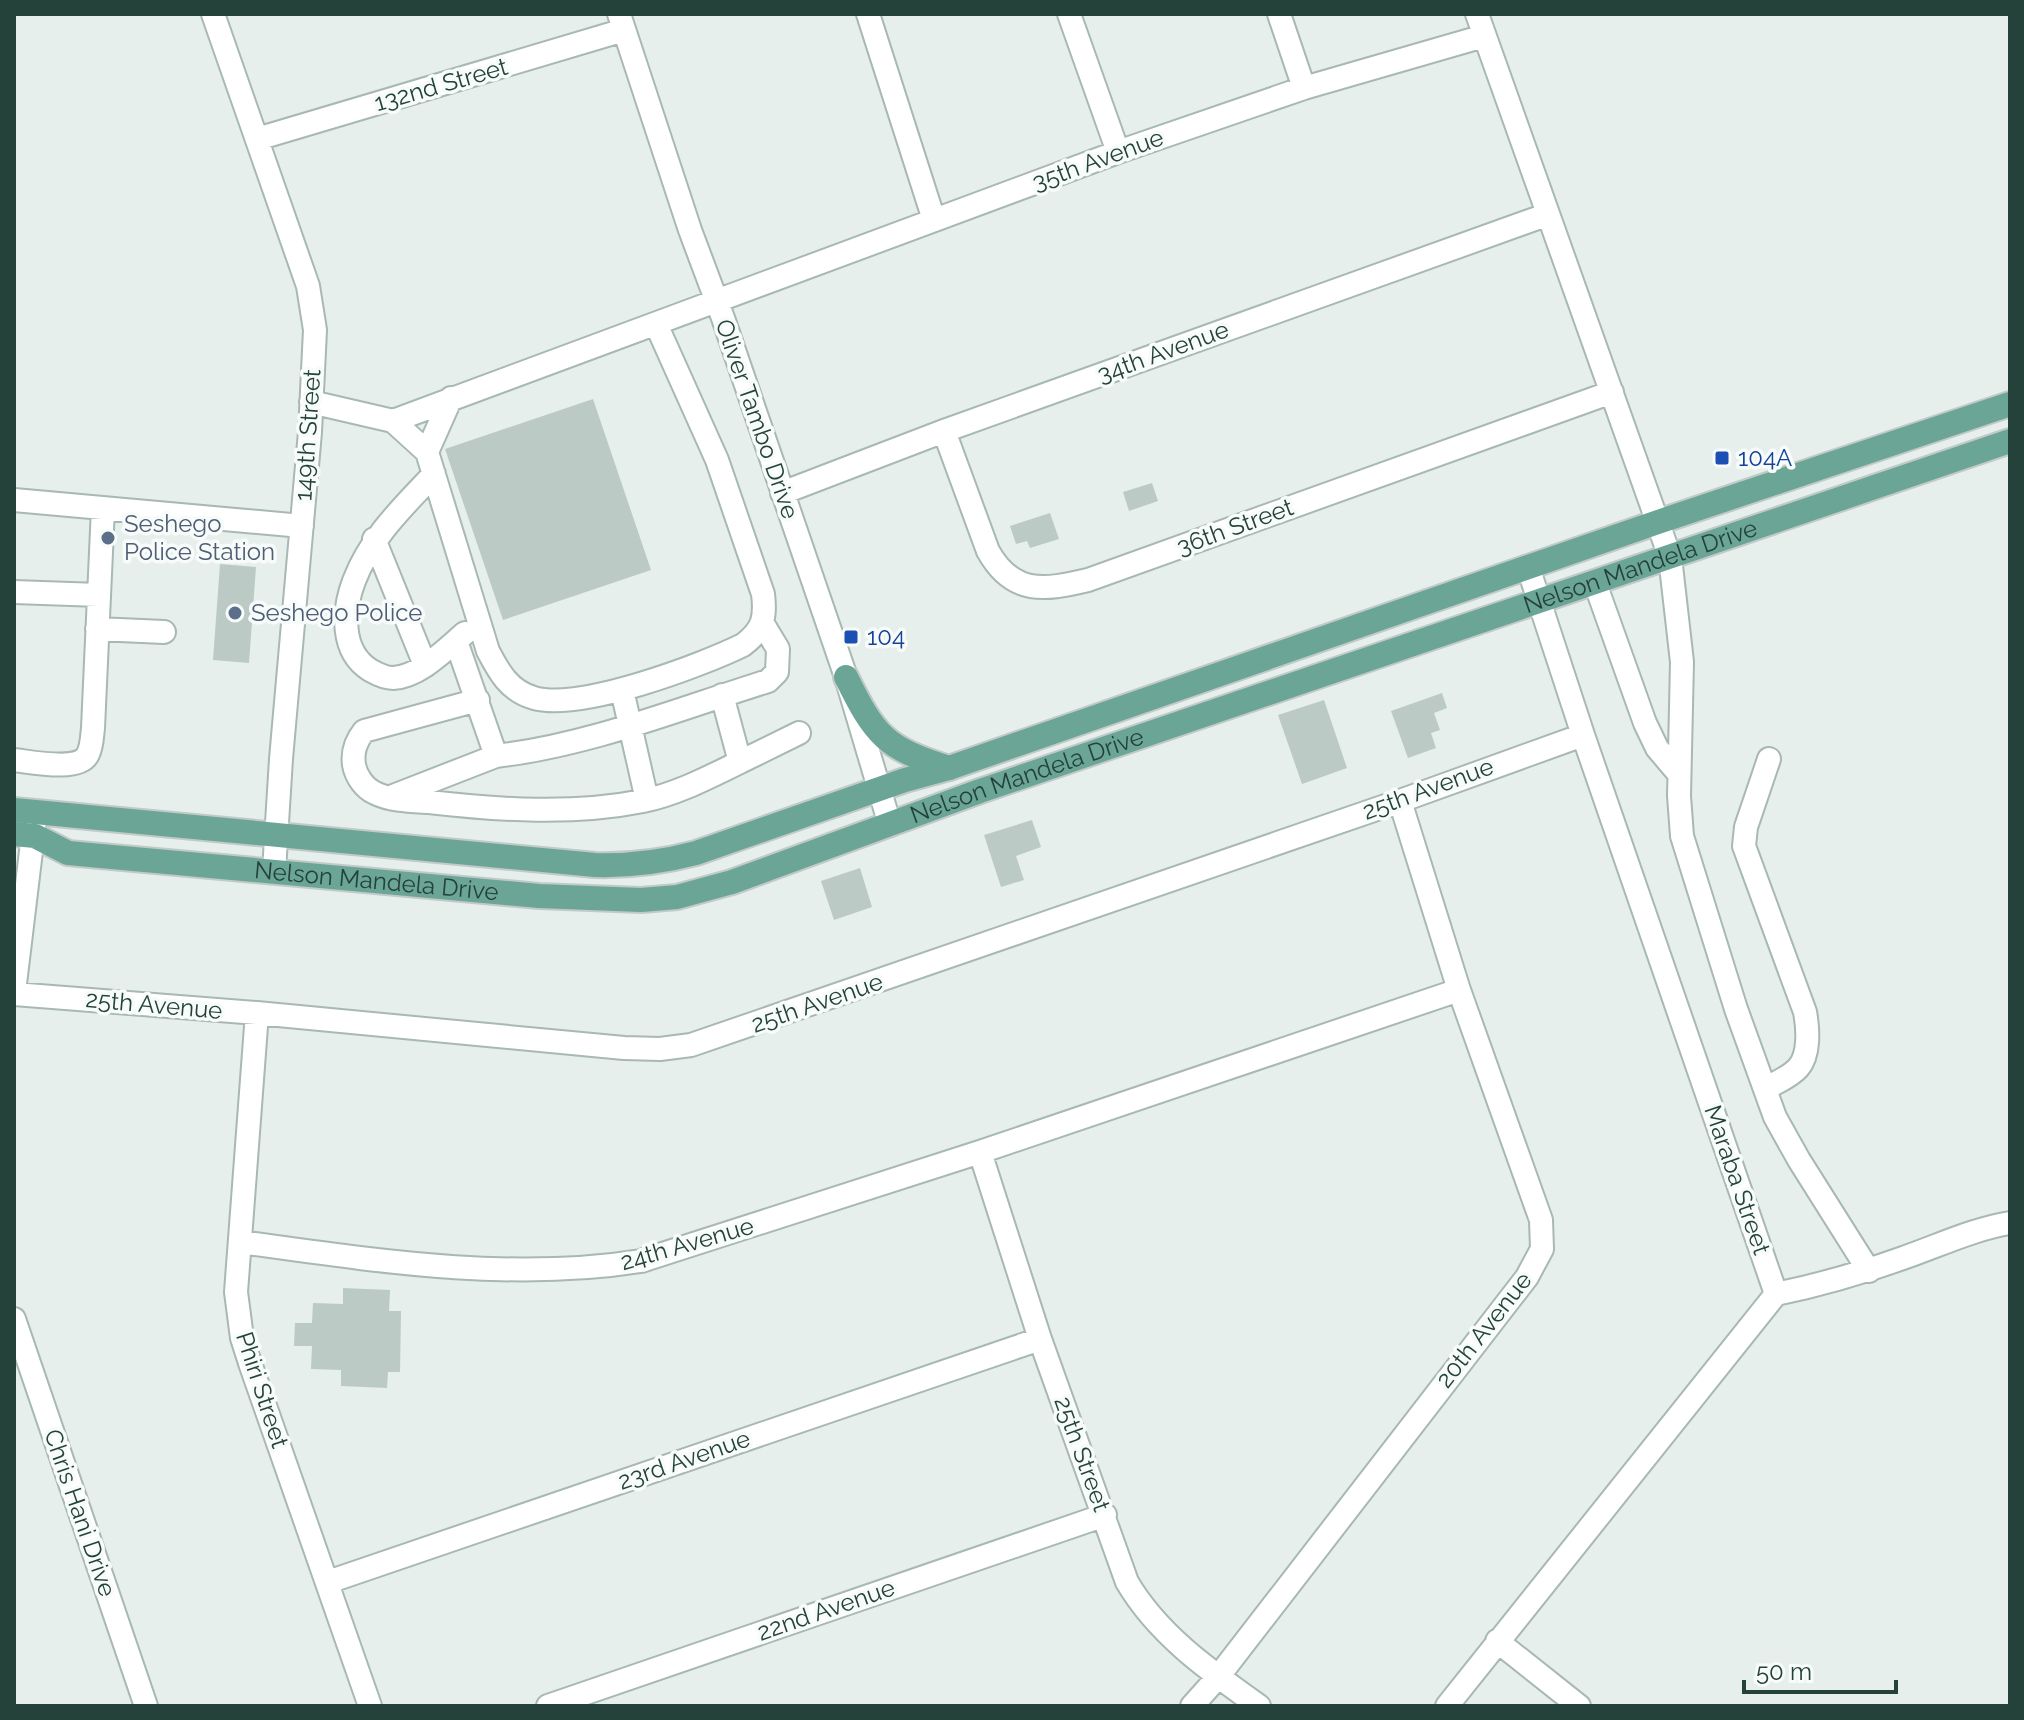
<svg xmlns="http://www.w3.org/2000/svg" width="2024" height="1720" font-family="Raleway,sans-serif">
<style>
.building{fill:#bbcac4}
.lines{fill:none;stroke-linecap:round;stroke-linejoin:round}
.minor-casing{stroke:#a8b8b2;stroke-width:26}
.major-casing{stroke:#c2cac8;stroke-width:28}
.minor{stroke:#fff;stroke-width:22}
.major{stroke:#6aa596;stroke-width:24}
.transit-dot{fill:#1a4fb4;stroke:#f7fbf9;stroke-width:3}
.service-dot{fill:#5c6f8a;stroke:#f7fbf9;stroke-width:3}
.labels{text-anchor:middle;stroke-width:7;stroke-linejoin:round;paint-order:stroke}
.street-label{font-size:24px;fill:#24423a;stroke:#f7fbf9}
.transit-label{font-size:24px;fill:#164399;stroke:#f7fbf9;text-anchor:start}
.service-label{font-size:24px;fill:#4e5e75;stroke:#f7fbf9;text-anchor:start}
</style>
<rect width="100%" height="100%" fill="#e6efeb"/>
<path class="building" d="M593,399L651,570L503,620L445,449Z
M1152,483L1158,501L1129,511L1123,492Z
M1050,513L1059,539L1030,548L1027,541L1016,544L1010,526Z
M220,564L256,567L249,663L213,660Z
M1442,693L1447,708L1434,713L1440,730L1431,733L1436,748L1408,758L1391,711Z
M1324,700L1347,768L1302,784L1278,715Z
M1032,820L1041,847L1016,856L1024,880L1001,887L984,835Z
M860,868L872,907L834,920L821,881Z
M343,1288L390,1290L389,1311H401L400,1372H388L387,1388L341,1386V1370L311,1369L312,1346H294L295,1323H312L313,1303L343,1304Z"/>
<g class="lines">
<defs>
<path id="minor" d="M213,14L308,286L315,330L310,432L281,759L274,871
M619,14L690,230L723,318L846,677L890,825
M868,14L934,220
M1069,14L1118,152
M1279,14L1304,88
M1477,14L1670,557L1682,662L1679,796L1682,836L1736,1009L1775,1117L1799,1160L1869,1271
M257,139L624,30
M311,402L393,421L427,452L488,651C499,672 509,691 534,698C580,711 700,666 743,645C763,630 766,618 763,594L717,460L656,324
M393,421L1118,152L1304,88L1484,36
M944,431L988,551C1013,596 1045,590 1088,580L1612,392
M427,452L451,398
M434,474C402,508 371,537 354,581C343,610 340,651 370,670C377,674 385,678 393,678C419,677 446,649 465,633
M782,493L944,431L1546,215
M14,500L302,526
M374,539L425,665
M1528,567L1583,735L1776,1294
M1595,583L1645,723L1657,748L1679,774
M14,592L99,595
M97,629L164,632
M456,641L496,756C590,745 678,709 768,681L777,672L778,649L763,624
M622,690L647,800
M478,700L364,731C356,741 352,751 354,765C356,776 364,788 375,793C391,801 411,801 429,802C499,810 573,815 643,801C677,794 709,777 740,762L722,695
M14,760C32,762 80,772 88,754C92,746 92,736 93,728L103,508
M740,762L799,733
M393,796L496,756
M14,992L35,818
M14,994L257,1013L624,1048L660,1049L691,1045L1400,801L1583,735
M257,1013L236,1292L242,1338L250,1363L370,1706
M1765,1089C1775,1083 1790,1077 1798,1068C1810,1055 1808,1028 1805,1012L1744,846L1746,827L1769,759
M980,1152L1040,1339L1127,1582C1158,1635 1210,1671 1259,1706
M240,1242C372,1260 509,1282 641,1261L980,1152L1459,990
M1776,1294C1820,1285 1861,1273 1903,1258C1938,1246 1973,1229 2010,1223
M14,1319L146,1706
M328,1582L1040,1339
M1497,1641L1579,1706
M548,1706L1105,1515
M1192,1706L1218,1677L1527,1277L1542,1249L1541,1220L1459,990L1400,801
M1447,1706L1776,1294"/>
<g id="major">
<path d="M846,677C875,736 885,748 949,768"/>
<path d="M14,810L595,865C630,866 662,862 696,853L905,780L949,768L1658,522L2010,404"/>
<path id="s1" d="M14,834L35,836L68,853L539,896L641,900L677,897L732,882L980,791L2010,441"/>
</g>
</defs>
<use href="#minor" class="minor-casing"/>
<use href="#major" class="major-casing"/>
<use href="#minor" class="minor"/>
<use href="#major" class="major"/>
</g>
<g class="transit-dot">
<rect x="1714" y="450" width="16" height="16" rx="4"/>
<rect x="843" y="629" width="16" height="16" rx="4"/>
</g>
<g class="service-dot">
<circle cx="108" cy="538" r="8"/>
<circle cx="235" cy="613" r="8"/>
</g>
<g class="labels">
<g class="street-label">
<text transform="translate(441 85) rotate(-16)" y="8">132nd Street</text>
<text transform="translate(1098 160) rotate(-20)" y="8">35th Avenue</text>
<text transform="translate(1163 352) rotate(-20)" y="8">34th Avenue</text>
<text transform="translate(757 419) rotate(71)" y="8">Oliver Tambo Drive</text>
<text transform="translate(308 435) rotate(-86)" y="8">149th Street</text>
<text transform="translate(1235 527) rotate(-20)" y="8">36th Street</text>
<text dy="8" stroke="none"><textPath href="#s1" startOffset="1688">Nelson Mandela Drive</textPath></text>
<text dy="8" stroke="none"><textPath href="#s1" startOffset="1040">Nelson Mandela Drive</textPath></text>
<text transform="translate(1428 789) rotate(-20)" y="8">25th Avenue</text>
<text dy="8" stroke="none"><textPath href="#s1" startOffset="368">Nelson Mandela Drive</textPath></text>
<text transform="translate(817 1003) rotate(-19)" y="8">25th Avenue</text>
<text transform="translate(154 1005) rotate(5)" y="8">25th Avenue</text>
<text transform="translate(1737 1180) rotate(71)" y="8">Maraba Street</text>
<text transform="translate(687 1244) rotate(-16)" y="8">24th Avenue</text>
<text transform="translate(1484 1330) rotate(-52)" y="8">20th Avenue</text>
<text transform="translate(262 1390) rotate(72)" y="8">Phiri Street</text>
<text transform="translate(1082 1454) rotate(70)" y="8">25th Street</text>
<text transform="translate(684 1460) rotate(-19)" y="8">23rd Avenue</text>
<text transform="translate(80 1513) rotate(71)" y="8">Chris Hani Drive</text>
<text transform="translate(826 1610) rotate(-19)" y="8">22nd Avenue</text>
</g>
<g class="transit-label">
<text x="1738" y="466">104A</text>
<text x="867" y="645">104</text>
</g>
<g class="service-label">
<text x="124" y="532">Seshego<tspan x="124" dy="28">Police Station</tspan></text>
<text x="251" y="621">Seshego Police</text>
</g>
</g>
<rect width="2024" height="1720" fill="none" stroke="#24423a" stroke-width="32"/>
<path d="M1744 1680v12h152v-12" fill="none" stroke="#24423a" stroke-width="4"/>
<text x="1756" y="1680" font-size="24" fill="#24423a" stroke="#f7fbf9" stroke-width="6" paint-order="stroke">50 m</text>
</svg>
